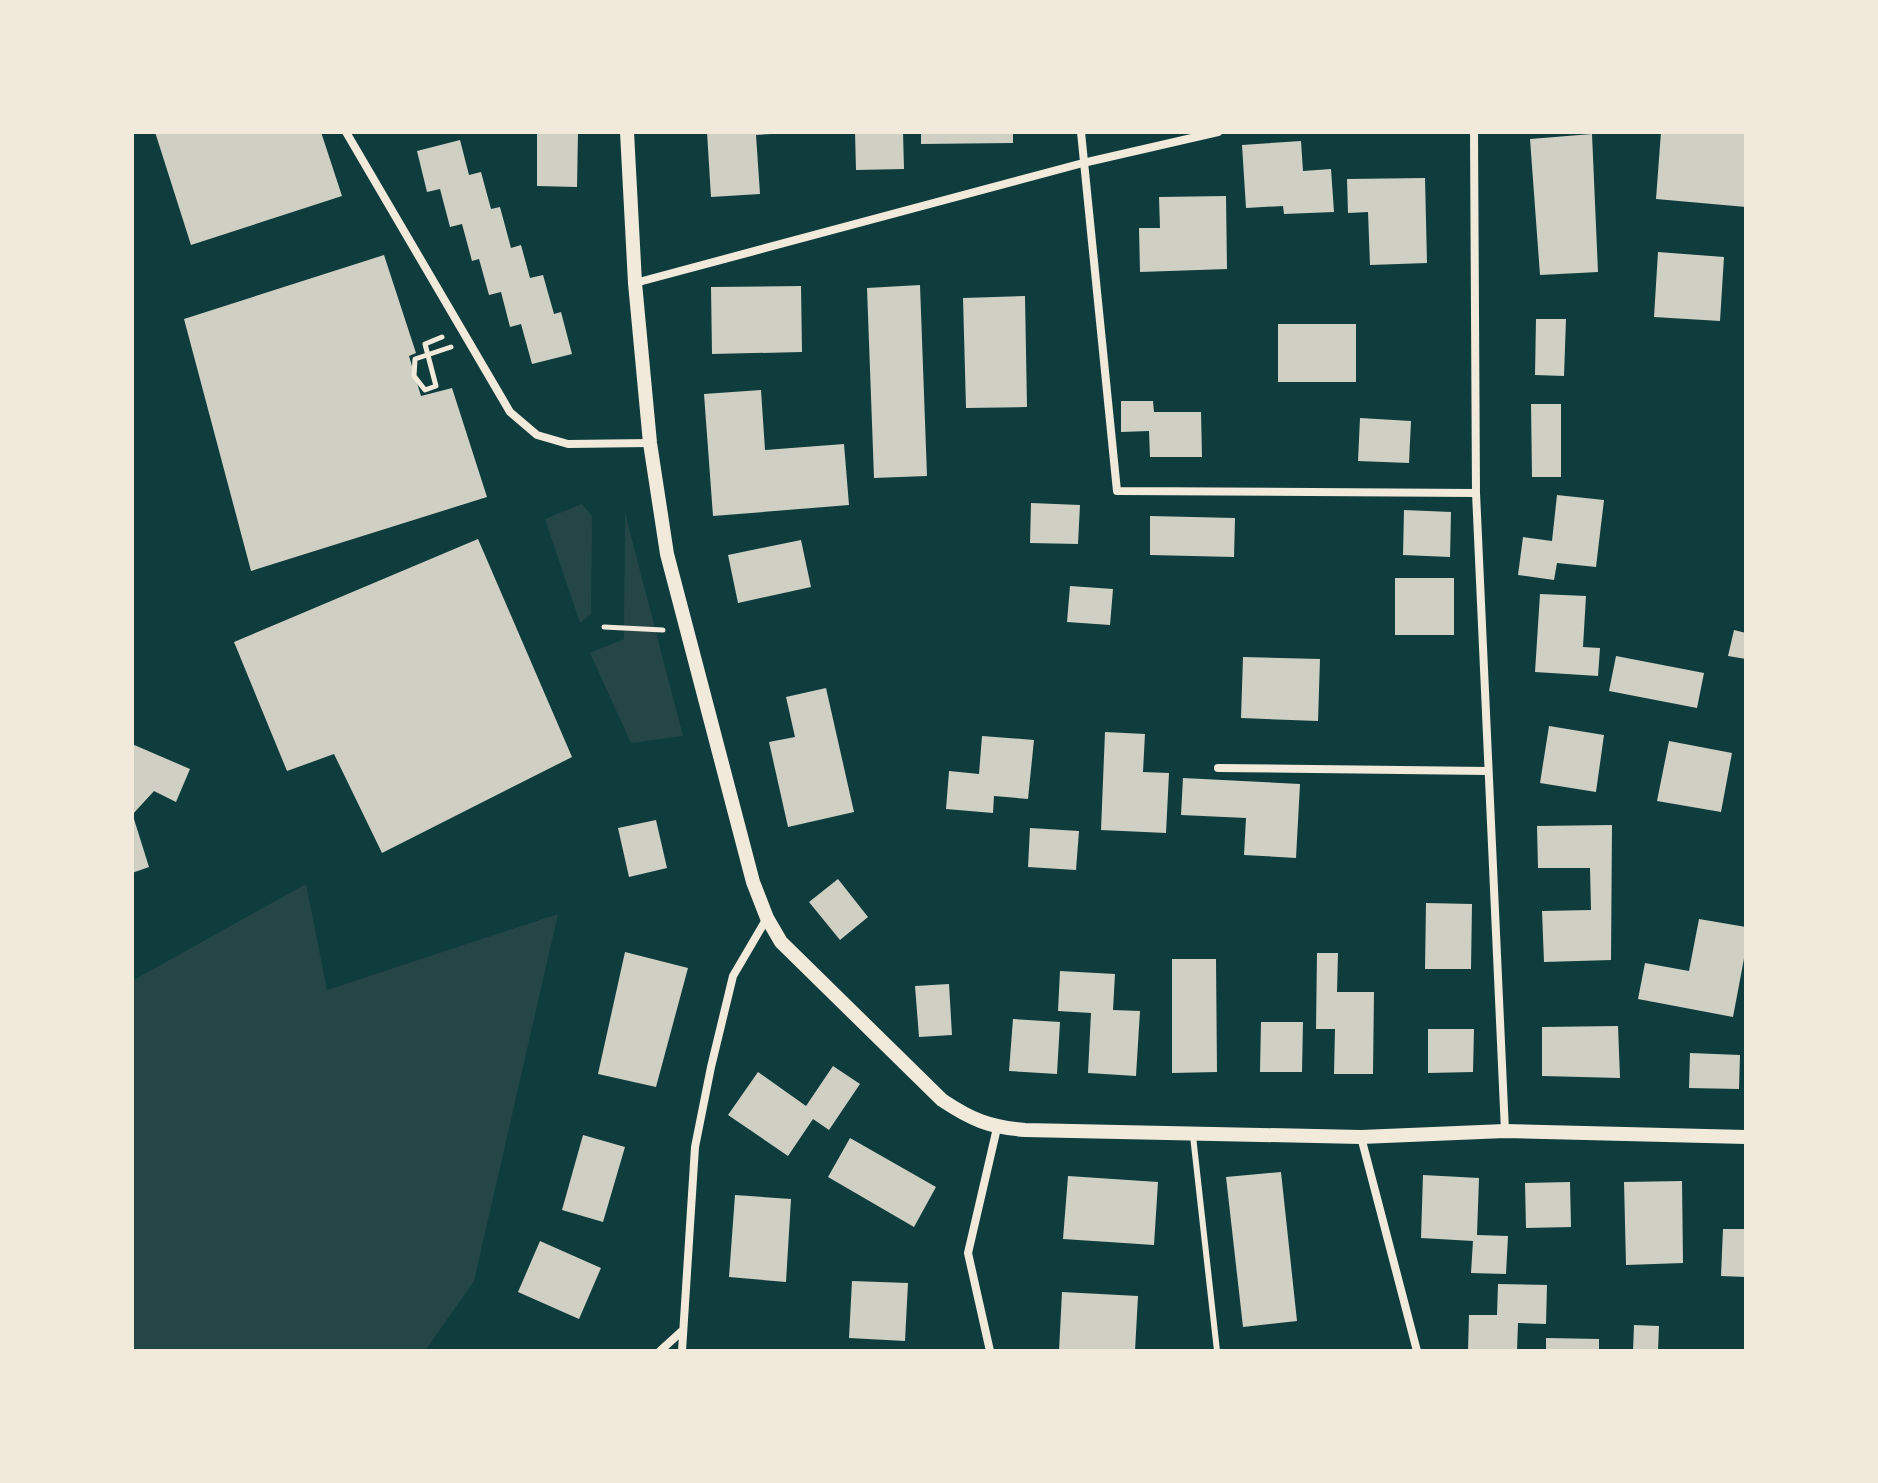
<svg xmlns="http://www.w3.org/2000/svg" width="1878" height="1483" font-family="'Nunito Sans',sans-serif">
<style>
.green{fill:#244646}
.building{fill:#cfcfc3}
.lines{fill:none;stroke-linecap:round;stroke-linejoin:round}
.path{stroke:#f1e9da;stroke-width:5}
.service{stroke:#f1e9da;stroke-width:6}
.minor{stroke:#f1e9da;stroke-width:8}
.tertiary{stroke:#f1e9da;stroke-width:14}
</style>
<rect width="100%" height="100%" fill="#0f3d3e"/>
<path class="green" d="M582,504L592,516L591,614L580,623L545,519Z
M625,513L683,736L631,743L590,653L624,639Z
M306,884L327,990L558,914L474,1281L425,1351H132V981Z"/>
<path class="building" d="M155,132H321L342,196L191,245Z
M537,132H578L577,187L537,186Z
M707,132H771V134L756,135L760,194L711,197Z
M855,132H903L904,169L856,170Z
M921,132H1013V143L921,144Z
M1661,132L1746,133V207L1656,199Z
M1592,134L1598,272L1540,275L1530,139Z
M460,140L469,175L481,172L491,209L500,207L511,248L521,245L530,278L543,275L554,314L561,312L572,354L532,364L521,324L510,327L501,292L489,295L479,259L472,261L462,224L450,227L440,189L427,192L417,151Z
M1301,141L1303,171L1331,169L1334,212L1284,214L1283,206L1246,208L1242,145Z
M1425,178L1427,263L1370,265L1368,212L1348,213L1347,179Z
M1226,196L1227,269L1140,272L1139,228H1160L1159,197Z
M1658,252L1724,257L1720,321L1654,317Z
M384,255L416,353L409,356L421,396L452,388L487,497L251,571L184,319Z
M920,285L927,476L874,478L867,288Z
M801,286L802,352L712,354L711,287Z
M1025,296L1027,407L966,408L963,298Z
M1536,319H1566L1564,376L1535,375Z
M1278,324H1356V382H1278Z
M761,390L765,450L844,444L849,505L713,516L704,394Z
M1121,401H1153L1154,412H1201L1202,457H1150L1149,431L1121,432Z
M1531,404H1561V477H1532Z
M1360,418L1411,421L1409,463L1358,461Z
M1557,495L1604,500L1596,567L1557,563L1554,580L1518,575L1523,537L1552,541Z
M1031,503L1080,505L1078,544L1030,543Z
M1404,510L1451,512L1450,557L1403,555Z
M1150,516L1235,518L1234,557L1150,555Z
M478,539L572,757L382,853L334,754L287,771L234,642Z
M801,540L811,587L738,603L728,555Z
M1395,578H1454V635H1395Z
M1070,586L1113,589L1110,625L1067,622Z
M1540,594L1586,596L1583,647L1600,648L1598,676L1535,672Z
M1734,630L1746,633V659L1728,656Z
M1616,656L1704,673L1697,708L1609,691Z
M1243,657L1320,659L1318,721L1241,718Z
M826,688L854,812L788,827L769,742L795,737L786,697Z
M1549,726L1604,735L1596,792L1540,783Z
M1105,732L1145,734L1143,772L1169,773L1166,833L1101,830Z
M982,736L1034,740L1028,799L994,796L993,813L946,809L949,771L979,774Z
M1669,741L1732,753L1721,812L1657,801Z
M132,744L190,769L176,802L154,791L132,815Z
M1183,778L1300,784L1296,858L1244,855L1246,818L1181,815Z
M133,816L149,867L132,873V817Z
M656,820L667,868L629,877L618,828Z
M1612,825L1611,960L1544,962L1542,911L1591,910L1590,868H1538L1537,826Z
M1030,828L1079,831L1076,870L1028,867Z
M838,879L868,917L840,940L809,902Z
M1426,903L1472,904L1471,969H1425Z
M1699,919L1746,927V948L1733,1017L1638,999L1645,963L1689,971Z
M625,952L688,968L656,1087L598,1074Z
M1317,953H1338L1337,992H1374L1373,1074H1334L1335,1029H1316Z
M1172,959H1216L1217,1072L1172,1073Z
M1060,971L1115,974L1113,1010L1140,1011L1136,1076L1088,1073L1091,1013L1058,1011Z
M949,984L952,1035L919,1037L915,986Z
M1013,1019L1060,1022L1057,1074L1009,1071Z
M1261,1022H1303L1302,1072H1260Z
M1618,1026L1620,1078L1542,1076V1027Z
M1428,1029H1474L1473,1072L1428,1073Z
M1690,1053L1740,1055L1739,1089L1689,1088Z
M833,1066L860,1084L829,1130L813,1119L788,1156L728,1115L758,1072L806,1106Z
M583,1135L625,1147L603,1222L562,1210Z
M850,1138L936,1187L914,1227L828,1177Z
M1281,1172L1297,1321L1243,1327L1226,1177Z
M1423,1175L1479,1178L1477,1235L1508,1236L1506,1274L1471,1273L1473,1241L1421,1238Z
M1068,1176L1158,1182L1154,1245L1063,1239Z
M1682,1181L1683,1263L1626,1265L1624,1182Z
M1570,1182L1571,1227L1526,1228L1525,1183Z
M735,1195L791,1199L786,1282L729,1277Z
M1723,1229H1746V1277L1721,1276Z
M540,1241L601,1268L579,1319L518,1292Z
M852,1281L908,1283L905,1341L849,1338Z
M1498,1284L1547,1285L1546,1324L1518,1323L1517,1351H1468L1469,1315H1497Z
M1062,1292L1138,1296L1135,1351H1059Z
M1634,1325L1659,1326L1658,1351H1633Z
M1546,1338L1599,1339V1351H1546Z"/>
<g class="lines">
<path class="path" d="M442,337L425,344L436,386L425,390L414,376L415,359L451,347
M604,627L663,630"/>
<path class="service" d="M1193,1136L1217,1351"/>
<path class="minor" d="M346,132L510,412L537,435L568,444L650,443
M1081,132L1117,491L1476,493
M1474,132L1476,493L1505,1131
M635,283L1083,163L1218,132
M1218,768L1488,771
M1361,1137L1417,1351
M660,1351L682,1331
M682,1351L695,1147L711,1067L733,976L767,918
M990,1351L968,1253L997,1128"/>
<path class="tertiary" d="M627,132L635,283L650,443L667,554L753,882L767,918L781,942L942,1100C972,1120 989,1127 1025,1130L1361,1137L1505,1131L1746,1137"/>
</g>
<rect width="1878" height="1483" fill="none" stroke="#f1e9da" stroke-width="268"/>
</svg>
